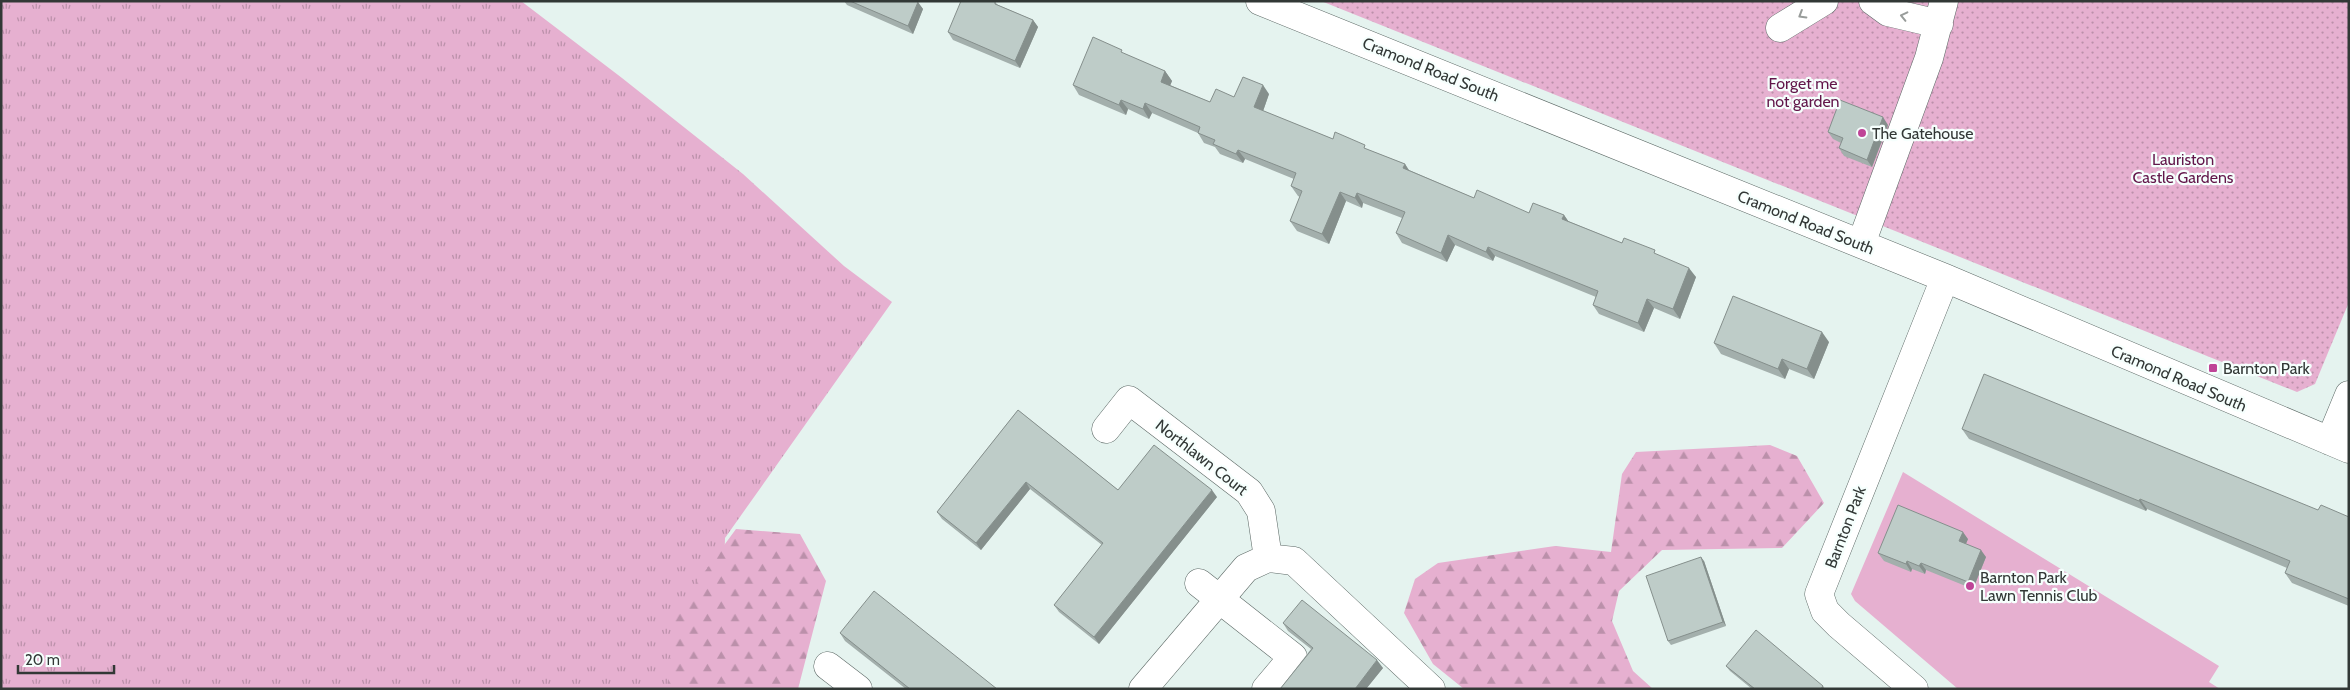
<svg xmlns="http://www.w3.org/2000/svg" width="2350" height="690" font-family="Cabin,sans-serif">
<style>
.grass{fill:url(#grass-tufts)}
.forest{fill:url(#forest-firs)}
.park{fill:url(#park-dots)}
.pitch{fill:#e6b0d0}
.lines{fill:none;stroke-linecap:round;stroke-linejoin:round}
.minor-casing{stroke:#5d6966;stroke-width:29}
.minor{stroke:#fff;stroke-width:28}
.wall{fill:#a3afac}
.shaded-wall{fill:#858f8c}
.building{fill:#beccc8;stroke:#858f8c}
.oneway{stroke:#989c9a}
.poi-dot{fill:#bf4497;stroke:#f6fffd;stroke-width:2}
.labels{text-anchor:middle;stroke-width:4.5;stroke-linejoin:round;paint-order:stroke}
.street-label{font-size:16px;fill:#323836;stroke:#f6fffd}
.park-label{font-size:16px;fill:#62164a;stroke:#f6fffd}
.poi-label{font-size:16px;fill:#323836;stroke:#f6fffd;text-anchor:start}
</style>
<defs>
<pattern id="grass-tufts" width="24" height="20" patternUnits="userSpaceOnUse" patternTransform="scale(1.25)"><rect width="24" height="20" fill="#e6b0d0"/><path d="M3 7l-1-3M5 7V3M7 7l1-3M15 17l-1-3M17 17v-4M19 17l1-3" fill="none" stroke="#bb90aa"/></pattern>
<pattern id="forest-firs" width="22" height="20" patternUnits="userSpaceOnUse" patternTransform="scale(1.25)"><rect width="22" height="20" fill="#e6b0d0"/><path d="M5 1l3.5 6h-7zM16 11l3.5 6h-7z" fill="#bb90aa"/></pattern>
<pattern id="park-dots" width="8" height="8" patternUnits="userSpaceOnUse" patternTransform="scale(1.25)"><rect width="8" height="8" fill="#e6b0d0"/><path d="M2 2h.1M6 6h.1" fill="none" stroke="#bb90aa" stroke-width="1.8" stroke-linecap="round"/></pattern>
</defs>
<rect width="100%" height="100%" fill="#e5f3ef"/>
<path class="grass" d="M1,1H521L622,78L743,174L844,266L892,302L725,538L721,689H1Z"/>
<path class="forest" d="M1770,445L1797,456L1824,503L1782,548L1662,550L1619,591L1612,621L1633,671L1653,689H1464L1433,664L1404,613L1415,579L1438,563L1555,546L1611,552L1622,474L1636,452Z
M736,529L800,534L826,581L798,689H667L675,612Z"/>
<path class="park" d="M1321,1H2349V302L2315,384L2297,392Z"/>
<path class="pitch" d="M1903,472L2219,666L2209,682L2220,689H1958L1855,601L1851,594Z"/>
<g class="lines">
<defs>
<path id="minor" d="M1260,1L1945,278L2349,449
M1873,1L1888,12L1939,24
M1780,28L1824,1
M1861,244L1929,58L1944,1
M1106,429L1129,400L1249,492L1261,511L1268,558
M2330,441L2349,395
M1199,583L1293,657L1266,689
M828,666L858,689
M1143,689L1246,568L1268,558L1294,561L1431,689
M1914,689L1839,625L1825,611L1819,594L1945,278"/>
</defs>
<use href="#minor" class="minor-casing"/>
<use href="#minor" class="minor"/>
</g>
<path class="wall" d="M844,1H916L923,9L913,34L847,5Z
M995,2L998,5L1033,20L1038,27L1020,68L953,40L948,32Z
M1125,54L1165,71L1172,81L1170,85L1210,102L1234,97L1269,94L1263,111L1333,139L1369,150L1405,164L1409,170L1474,198L1529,213L1564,215L1568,221L1622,243L1659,256L1696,277L1680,319L1654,308L1644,332L1599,314L1593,305L1596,297L1495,256L1493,261L1455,245L1447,262L1402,243L1396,233L1402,218L1363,203L1362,208L1346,201L1329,244L1297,231L1290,221L1300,197L1298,196L1291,186L1294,179L1245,159L1243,163L1220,154L1215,147L1204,143L1198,133L1152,113L1149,119L1128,109L1126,115L1079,95L1073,85Z
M1888,125L1872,167L1844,156L1839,148L1841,143L1833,139L1828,132Z
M1829,342L1814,379L1789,369L1785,379L1721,354L1714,343Z
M1018,410L1118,490L1217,497L1099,644L1059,612L1054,605L1102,545L1030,489L981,550L942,519L937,512Z
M1962,429L2349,517V606L2292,583L2285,573L2287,568L2147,509L2146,511L1969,439Z
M1968,539L1966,544L1986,557L1973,589L1926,570L1925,574L1912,569L1911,572L1884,561L1878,553Z
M1704,561L1726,626L1671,645L1668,641Z
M1283,623L1383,668L1366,689H1280L1311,649L1288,631Z
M840,633L997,689H906L845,641Z
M1726,666L1823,686L1825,689H1752L1730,671Z"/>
<path class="shaded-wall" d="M918,2L923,9L913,34L908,26Z
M1033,20L1038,27L1020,68L1015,61Z
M1165,71L1172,81L1168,91L1161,82Z
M1263,85L1269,94L1261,117L1254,107Z
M1121,100L1128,109L1126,115L1119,105Z
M1145,103L1152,113L1149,119L1143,109Z
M1883,117L1888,125L1872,167L1867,160Z
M1238,150L1245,159L1243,163L1236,154Z
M1405,164L1411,174L1403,168Z
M1340,192L1346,201L1329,244L1322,234Z
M1357,193L1363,203L1362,208L1355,198Z
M1564,215L1571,225L1562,219Z
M1448,235L1455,245L1447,262L1441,253Z
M1488,247L1495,256L1493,261L1486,252Z
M1689,268L1696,277L1680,319L1673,309Z
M1647,299L1654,308L1644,332L1638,323Z
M1822,332L1829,342L1814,379L1807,369Z
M1782,359L1789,369L1785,379L1778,369Z
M1026,482L1030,489L981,550L976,543Z
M1212,490L1217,497L1099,644L1094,637Z
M2140,499L2147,509L2146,511L2139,501Z
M1963,532L1968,539L1964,548L1959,541Z
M1981,550L1986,557L1973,589L1968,582Z
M1701,557L1704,561L1726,626L1723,622Z
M1907,561L1912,569L1911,572L1906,564Z
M1921,563L1926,570L1925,574L1919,566Z
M1377,660L1383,668L1366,689H1355Z"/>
<path class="building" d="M850,1H916L918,2L908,26Z
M961,1H994L995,2V4L1033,20L1015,61L948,32Z
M1093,37L1122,50L1121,52L1165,71L1161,82L1210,102L1216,89L1234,97L1243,77L1263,85L1254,107L1333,139L1335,132L1365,145L1364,148L1405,164L1403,168L1474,198L1477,190L1529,213L1533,203L1564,215L1562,219L1622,243L1624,238L1655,250L1654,253L1689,268L1673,309L1647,299L1638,323L1593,305L1598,291L1488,247L1486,252L1448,235L1441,253L1396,233L1405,212L1357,193L1355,198L1340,192L1322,234L1290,221L1302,191L1291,186L1296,173L1238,150L1236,154L1213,144L1215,140L1198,133L1200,127L1145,103L1143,109L1121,100L1119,105L1073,85Z
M1840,100L1883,117L1867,160L1839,148L1843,138L1828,132Z
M1733,296L1822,332L1807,369L1782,359L1778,369L1714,343Z
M1984,374L2318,510L2321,505L2349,517V599L2285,573L2290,561L2140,499L2139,501L1962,429Z
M1018,410L1118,490L1154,445L1212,490L1094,637L1054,605L1103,543L1026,482L976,543L937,512Z
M1898,505L1963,532L1959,541L1981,550L1968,582L1921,563L1919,566L1907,561L1906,564L1878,553Z
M1701,557L1723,622L1668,641L1646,576Z
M874,591L997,689H910L840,633Z
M1302,600L1377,660L1355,689H1280L1313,648L1283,623Z
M1756,630L1823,686L1821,689H1755L1726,666Z"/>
<defs><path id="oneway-chevron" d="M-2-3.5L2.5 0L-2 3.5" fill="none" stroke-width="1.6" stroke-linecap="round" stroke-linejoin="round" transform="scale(1.25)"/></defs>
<g class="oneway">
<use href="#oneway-chevron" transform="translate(1802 15) rotate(149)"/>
<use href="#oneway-chevron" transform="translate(1904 16) rotate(-167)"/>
</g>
<g class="poi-dot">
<circle cx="1862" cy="133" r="5"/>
<rect x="2208" y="363" width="10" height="10" rx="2.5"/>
<circle cx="1970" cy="586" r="5"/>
</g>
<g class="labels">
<g class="street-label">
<text transform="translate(1431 69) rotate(22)" y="6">Cramond Road South</text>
<text transform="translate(1806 222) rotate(22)" y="6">Cramond Road South</text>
<text transform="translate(2179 378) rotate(23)" y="6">Cramond Road South</text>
<text transform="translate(1202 457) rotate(38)" y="6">Northlawn Court</text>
<text transform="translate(1845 527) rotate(-69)" y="6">Barnton Park</text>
</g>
<g class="park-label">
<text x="1803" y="89">Forget me<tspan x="1803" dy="18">not garden</tspan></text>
<text x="2183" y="165">Lauriston<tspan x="2183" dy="18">Castle Gardens</tspan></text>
</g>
<g class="poi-label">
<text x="1872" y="139">The Gatehouse</text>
<text x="2223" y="374">Barnton Park</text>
<text x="1980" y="583">Barnton Park<tspan x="1980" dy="18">Lawn Tennis Club</tspan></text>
</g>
</g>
<rect width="2350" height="690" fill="none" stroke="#323836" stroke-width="5"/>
<path d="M18 665v8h96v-8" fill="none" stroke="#323836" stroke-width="2.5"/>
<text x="25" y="665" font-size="15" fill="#323836" stroke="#f6fffd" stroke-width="4" paint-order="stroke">20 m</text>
</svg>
